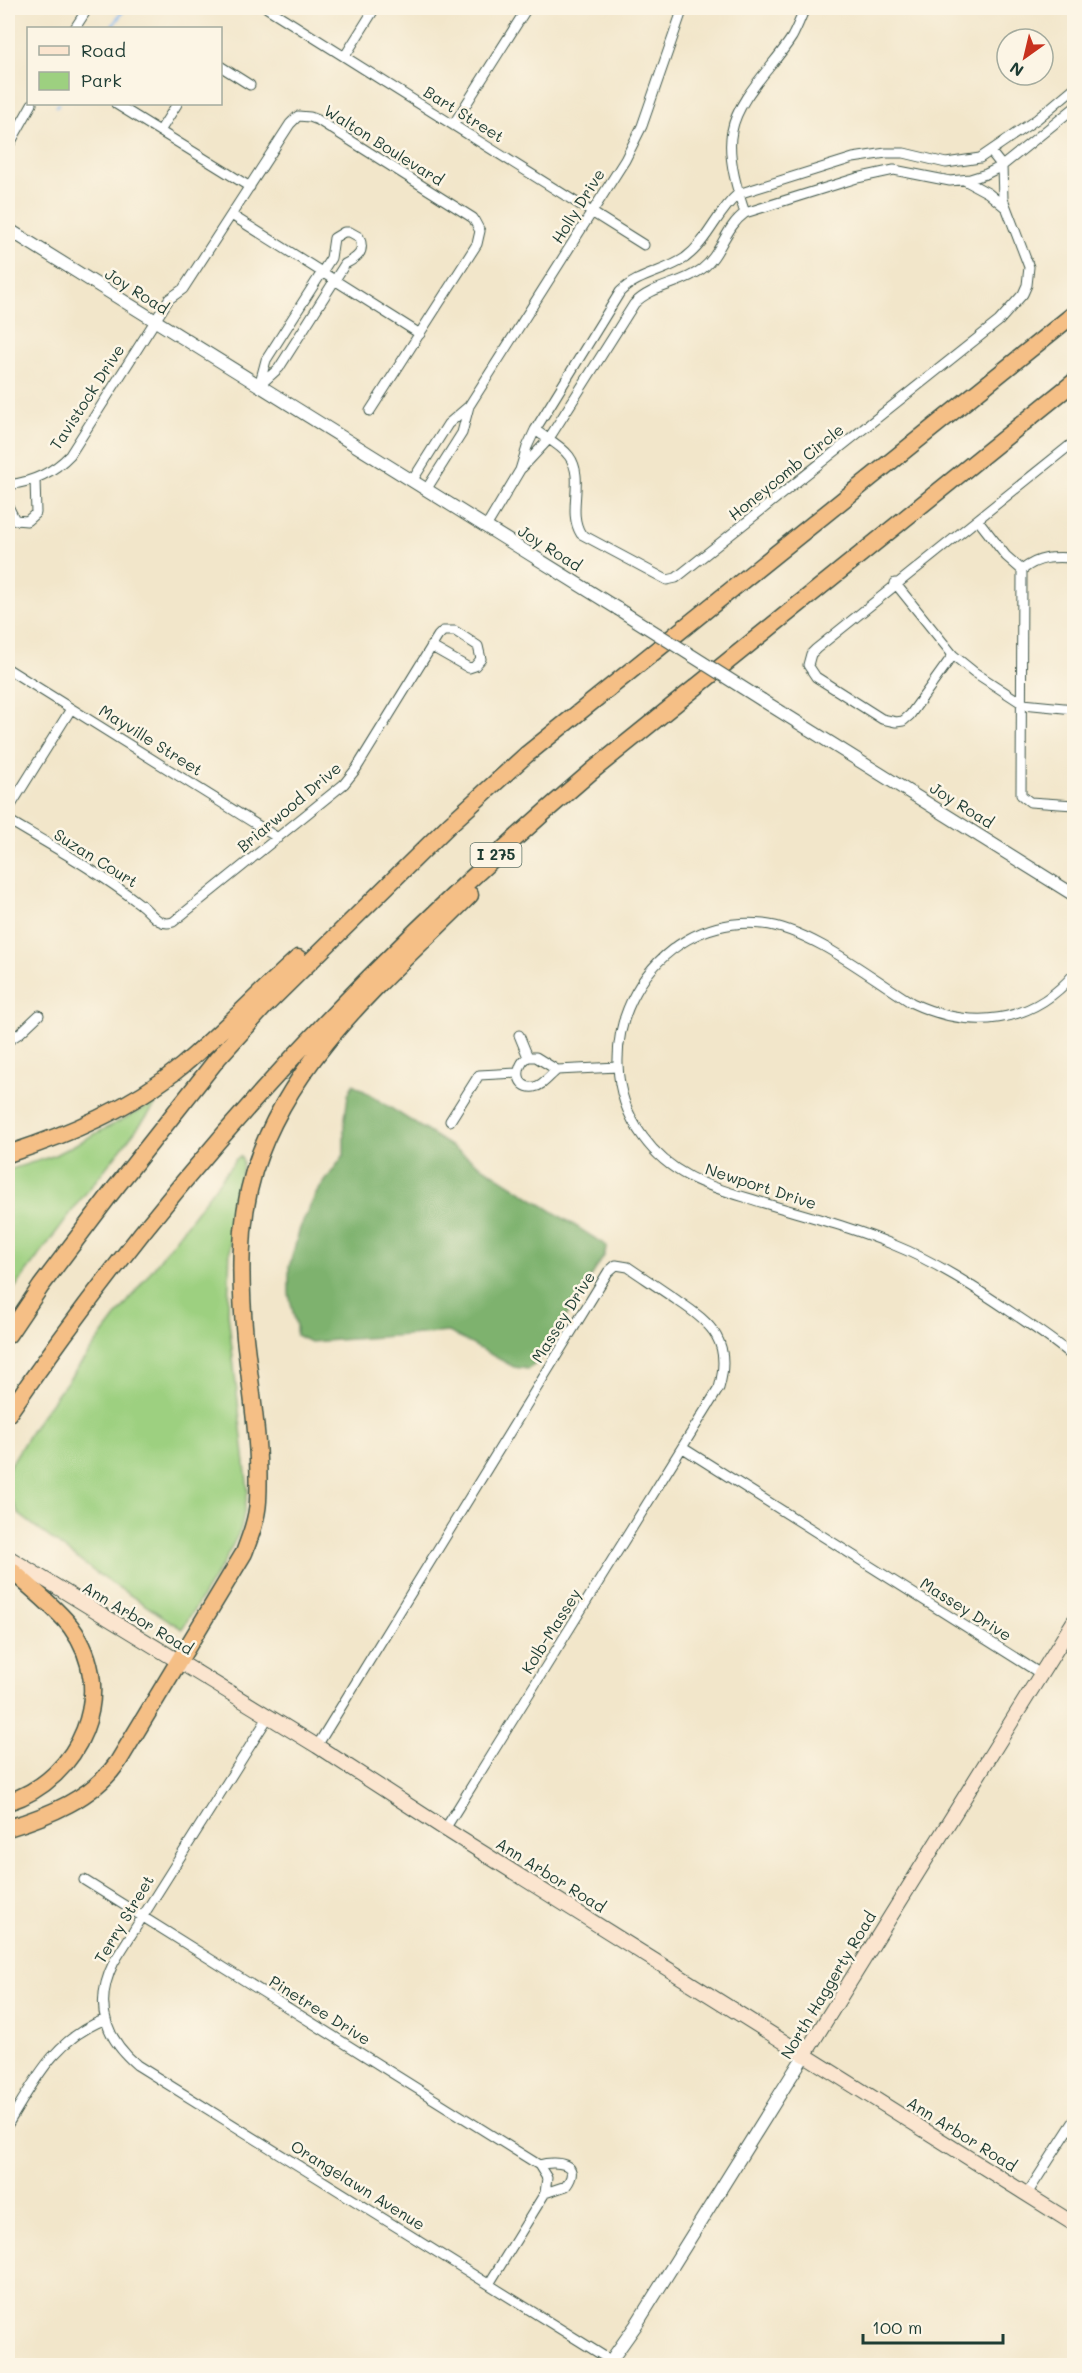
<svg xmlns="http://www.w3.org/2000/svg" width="1082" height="2373" font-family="Mali,sans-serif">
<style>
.green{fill:#9dd080;stroke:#5e865a;stroke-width:1.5}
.forest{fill:#7eb26e;stroke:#4e7851;stroke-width:1.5}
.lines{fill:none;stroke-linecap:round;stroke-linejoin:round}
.stream{stroke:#82b8f1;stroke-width:3}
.minor-casing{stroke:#3f564a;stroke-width:11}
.tertiary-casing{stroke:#3f564a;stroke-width:14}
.secondary-casing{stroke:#3f564a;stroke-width:16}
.motorway-casing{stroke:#3f564a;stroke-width:19}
.minor{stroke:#fff;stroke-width:9}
.tertiary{stroke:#fff;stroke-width:12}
.secondary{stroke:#fbe5cf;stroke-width:14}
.motorway{stroke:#f5bf86;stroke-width:16}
.tertiary-bridge-casing{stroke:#3f564a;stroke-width:14;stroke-linecap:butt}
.tertiary-bridge{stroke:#fff;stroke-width:12}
.labels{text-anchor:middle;stroke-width:5;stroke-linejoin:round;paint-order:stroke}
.shield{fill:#fcf5e5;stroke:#617469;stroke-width:1.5}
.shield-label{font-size:15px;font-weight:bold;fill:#1f3d34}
.street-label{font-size:16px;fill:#1f3d34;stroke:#fcf5e5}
</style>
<rect width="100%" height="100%" fill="#fcf5e5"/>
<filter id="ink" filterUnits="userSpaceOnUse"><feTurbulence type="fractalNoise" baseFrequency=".0167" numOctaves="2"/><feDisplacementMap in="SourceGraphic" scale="12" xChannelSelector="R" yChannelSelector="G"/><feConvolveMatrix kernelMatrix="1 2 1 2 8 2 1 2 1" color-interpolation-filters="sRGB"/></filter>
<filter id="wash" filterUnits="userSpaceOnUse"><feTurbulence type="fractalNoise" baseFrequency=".008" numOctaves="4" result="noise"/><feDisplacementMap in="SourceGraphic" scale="24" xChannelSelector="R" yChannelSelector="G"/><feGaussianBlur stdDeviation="1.35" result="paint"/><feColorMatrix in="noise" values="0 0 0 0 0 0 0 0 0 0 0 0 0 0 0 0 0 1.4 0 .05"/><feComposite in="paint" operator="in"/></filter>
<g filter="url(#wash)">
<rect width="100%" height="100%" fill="#f2e6ca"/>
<path class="green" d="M156,1102L155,1106L78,1203L8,1297V1170L53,1156Z
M241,1156L243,1163L230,1242L228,1313L248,1491L241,1529L224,1562L182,1629L96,1573L20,1515L8,1495V1469L38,1420L236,1159Z"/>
<path class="forest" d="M353,1084L607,1246L604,1256L537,1363L528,1369L514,1367L449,1332L310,1342L296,1335V1326L289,1294V1267L300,1228L316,1194L344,1155V1126L348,1095Z"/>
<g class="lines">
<path class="stream" d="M111,28L125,8
M57,106L59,104"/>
</g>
</g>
<g filter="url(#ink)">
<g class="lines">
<defs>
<path id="minor" d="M267,8L644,245
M75,28L88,8
M345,56L375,8
M220,66L250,85
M116,104L250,187
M453,125L527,8
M160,131L177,104
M8,147L32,104
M964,180L988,193L1006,208
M745,213C737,190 727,154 732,131C738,97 774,66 792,37C797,28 801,17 805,8
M233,216L420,334
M344,232H350L359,237C366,252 357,258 345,264L279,368L259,386L266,360L331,258L334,238Z
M535,430C546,438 561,445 569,456C586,479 566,511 581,534L667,580L676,578L999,321L1023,294L1027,285L1029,267L1003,199L1002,166L991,152
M522,468L548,440L634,304C652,285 681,285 702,269C721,255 725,227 745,213L857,178L894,170L950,181L970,179L986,174L1002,166L1074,108
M412,481L448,424L469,406L625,160L642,126L683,8
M8,485C32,482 53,473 70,455L169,299L183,289L290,124L298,116L310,117L318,120L473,218L480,231L477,244L370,411
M426,490L462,433L469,406
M8,506L15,520L27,521L36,513L35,479
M978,520L1006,556L1022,570L1021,795L1030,802L1074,805
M486,527L520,470L527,447L535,430L620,292C638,274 665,272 685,258C708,241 717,212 738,194L853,158L886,153H904L946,163L980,158L1037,119L1074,88
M1022,570C1039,556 1054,557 1074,558
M895,583L953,655L974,672L1023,704L1074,709
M953,655L910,715L903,721L896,722L882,719L816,677L808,665L811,654L816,649L1074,442
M8,669L278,838
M8,810L71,709
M8,820C52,846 99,872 140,904C151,912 158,927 173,922L344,784L356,769L438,636L443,631H455L478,646L481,659L475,666L469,668L432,647
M1074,974C1031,1025 970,1030 912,1003C870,977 811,929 763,924C650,912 577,1047 643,1137C674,1180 716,1188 764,1203C807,1216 852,1227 894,1245C936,1262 974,1287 1011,1312C1033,1327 1055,1340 1074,1358
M519,1035L528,1057
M8,1041L20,1033L39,1015
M528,1057H536L557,1070C550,1075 543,1086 534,1087C516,1089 514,1066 528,1057Z
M557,1070L618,1067
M450,1121L479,1075L518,1073
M683,1448L1041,1674
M269,1716L114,1962C94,2002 103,2036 137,2065L610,2360
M317,1746L608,1272L616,1265L628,1267C644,1278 661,1289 678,1301C713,1324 732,1343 719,1388L445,1829
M84,1880L539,2165L547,2178L545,2193L489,2284
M8,2124C35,2080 54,2039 106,2019
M539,2165C556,2160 583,2163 566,2186L545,2193
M1027,2194L1074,2121"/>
<path id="tertiary" d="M8,229L618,609
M762,700L1074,895
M607,2366L636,2325L805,2054"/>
<path id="secondary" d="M8,1557L317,1746L445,1829L1074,2224
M805,2054L1074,1621"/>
<path id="motorway" d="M8,1154C69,1134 131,1108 182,1066C222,1032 259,993 298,958
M8,1335L41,1286L109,1196L218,1058L265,1006L450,824L526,755L1074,314
M8,1414C172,1174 370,960 592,771L1074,382
M8,1567C26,1584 57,1608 71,1627C119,1692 80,1779 8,1802
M8,1828C48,1816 93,1798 118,1762L244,1553C250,1537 257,1519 258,1501C261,1447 251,1392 245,1338C240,1284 238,1224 254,1171C290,1056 388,977 470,895"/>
</defs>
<use href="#minor" class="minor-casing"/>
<use href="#tertiary" class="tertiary-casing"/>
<use href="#secondary" class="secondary-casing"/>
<use href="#motorway" class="motorway-casing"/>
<use href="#minor" class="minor"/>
<use href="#tertiary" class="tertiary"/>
<use href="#secondary" class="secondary"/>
<use href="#motorway" class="motorway"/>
<defs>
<path id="tertiary-bridge" d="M618,609L762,700"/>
</defs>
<use href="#tertiary-bridge" class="tertiary-bridge-casing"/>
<use href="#tertiary-bridge" class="tertiary-bridge"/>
</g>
</g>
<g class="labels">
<rect class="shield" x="470.5" y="843" width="51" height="24" rx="4.5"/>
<g class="shield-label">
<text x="496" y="860">I 275</text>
</g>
<g class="street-label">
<text transform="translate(464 114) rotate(32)" y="6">Bart Street</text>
<text transform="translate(384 145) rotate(32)" y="6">Walton Boulevard</text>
<text transform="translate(578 206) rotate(-58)" y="6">Holly Drive</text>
<text transform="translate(137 291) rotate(32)" y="6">Joy Road</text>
<text transform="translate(87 397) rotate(-57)" y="6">Tavistock Drive</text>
<text transform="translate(786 472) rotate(-39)" y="6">Honeycomb Circle</text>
<text transform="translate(550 548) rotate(32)" y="6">Joy Road</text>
<text transform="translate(151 740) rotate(32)" y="6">Mayville Street</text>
<text transform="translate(962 805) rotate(32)" y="6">Joy Road</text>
<text transform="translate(289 807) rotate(-40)" y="6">Briarwood Drive</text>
<text transform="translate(96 858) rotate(32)" y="6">Suzan Court</text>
<text transform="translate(761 1186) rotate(18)" y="6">Newport Drive</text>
<text transform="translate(563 1317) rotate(-58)" y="6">Massey Drive</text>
<text transform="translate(966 1609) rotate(32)" y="6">Massey Drive</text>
<text transform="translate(138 1618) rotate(31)" y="6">Ann Arbor Road</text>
<text transform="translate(551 1631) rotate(-58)" y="6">Kolb-Massey</text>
<text transform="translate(551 1875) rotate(32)" y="6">Ann Arbor Road</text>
<text transform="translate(124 1919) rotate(-59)" y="6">Terry Street</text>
<text transform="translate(828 1985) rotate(-59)" y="6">North Haggerty Road</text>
<text transform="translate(320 2010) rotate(32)" y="6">Pinetree Drive</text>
<text transform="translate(962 2134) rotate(32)" y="6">Ann Arbor Road</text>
<text transform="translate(358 2185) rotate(32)" y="6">Orangelawn Avenue</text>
</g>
</g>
<rect width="1082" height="2373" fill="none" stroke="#fcf5e5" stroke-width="30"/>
<rect x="27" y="27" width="195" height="78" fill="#fcf5e5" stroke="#a4ab9e" stroke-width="1.5"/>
<rect x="39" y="46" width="30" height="9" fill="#fbe5cf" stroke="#a4ab9e" stroke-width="1.5"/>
<text x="81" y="57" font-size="18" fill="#1f3d34">Road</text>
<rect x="39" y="72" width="30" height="18" fill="#9dd080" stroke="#a4ab9e" stroke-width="1.5"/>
<text x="81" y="87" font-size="18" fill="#1f3d34">Park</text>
<g transform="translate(1025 57) rotate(214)"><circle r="28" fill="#fcf5e5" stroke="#a4ab9e" stroke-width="1.5"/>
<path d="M0-4.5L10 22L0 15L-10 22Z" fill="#c8321e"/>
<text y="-9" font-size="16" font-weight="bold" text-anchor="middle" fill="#1f3d34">N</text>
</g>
<path d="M863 2334v9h140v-9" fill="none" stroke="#1f3d34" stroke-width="3"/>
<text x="872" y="2334" font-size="18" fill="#1f3d34" stroke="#fcf5e5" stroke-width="4.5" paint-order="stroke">100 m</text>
</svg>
